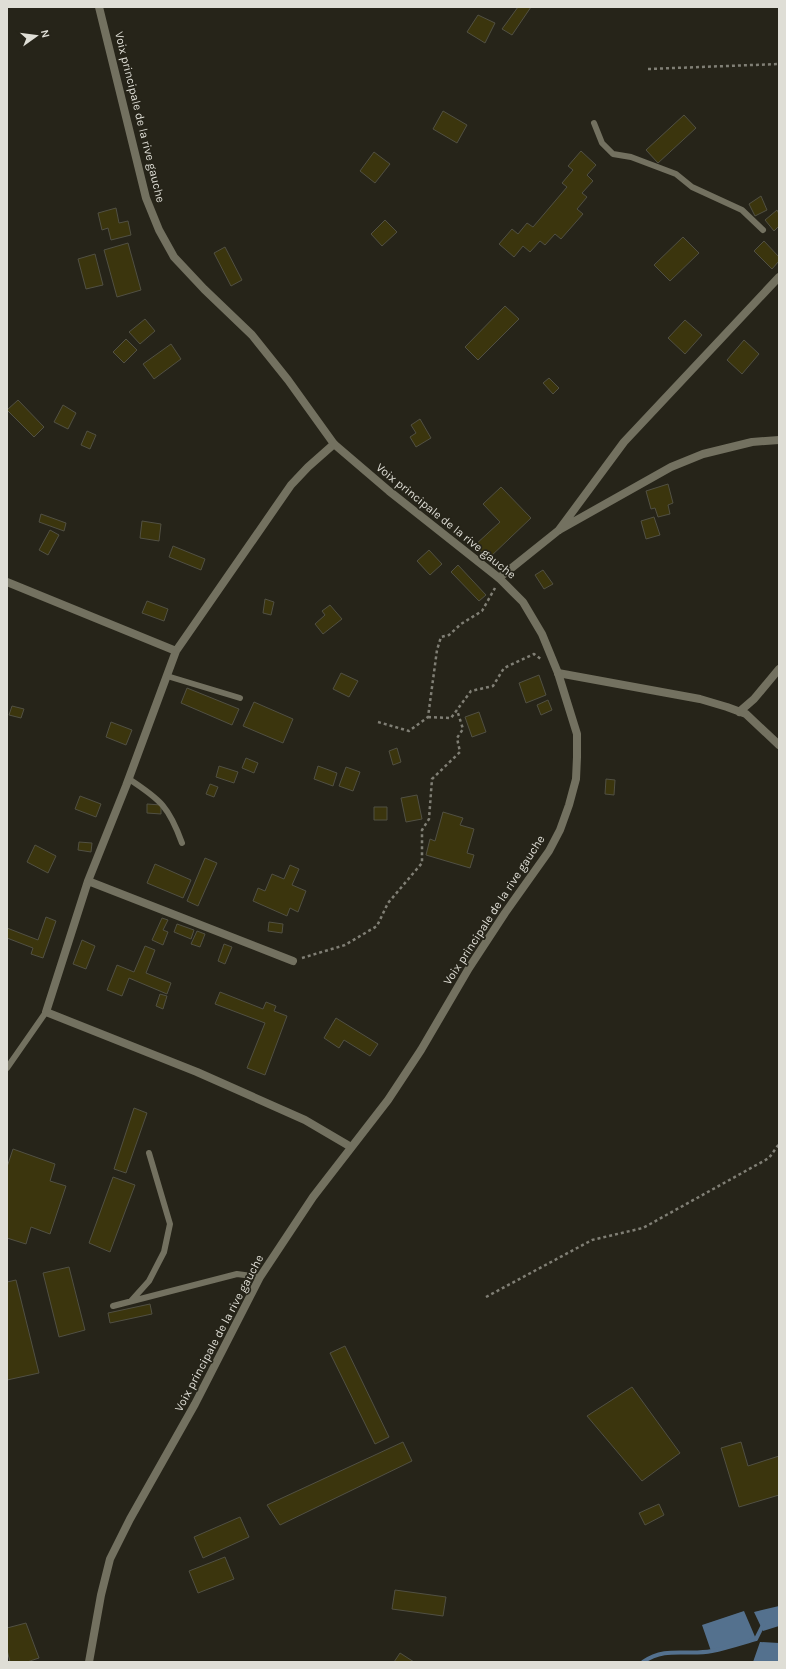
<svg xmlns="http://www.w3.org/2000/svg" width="786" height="1669" font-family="Karla,sans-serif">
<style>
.water{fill:#54718e}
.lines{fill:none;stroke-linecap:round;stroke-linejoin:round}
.stream{stroke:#54718e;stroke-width:4}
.building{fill:#3b350d;stroke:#515043}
.path{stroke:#807f75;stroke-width:2.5;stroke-dasharray:3 3;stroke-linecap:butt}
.service{stroke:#737160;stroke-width:6}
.minor{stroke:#737160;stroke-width:8}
.tertiary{stroke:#737160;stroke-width:8}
.labels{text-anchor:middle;stroke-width:3.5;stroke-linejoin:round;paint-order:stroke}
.street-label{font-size:12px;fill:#dfded6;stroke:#262419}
</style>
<rect width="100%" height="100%" fill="#262419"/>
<path class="water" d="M779,1606V1626L763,1631L754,1612Z
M744,1611L756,1639L711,1651L702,1625Z
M760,1642L779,1643V1662H753Z"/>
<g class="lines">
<path class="stream" d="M643,1662C666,1646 687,1656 712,1651C727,1648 742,1643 756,1639L764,1623"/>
</g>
<path class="building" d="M518,7H531L512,35L502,29Z
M478,15L495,23L485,43L467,32Z
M443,111L467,125L457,143L433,129Z
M684,115L696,128L658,163L646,150Z
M581,151L596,165L587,175L593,181L582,193L587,197L577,209L583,214L561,239L555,234L545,245L540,241L530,252L523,246L514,257L499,244L512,229L518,234L527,223L533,227L567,187L562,183L573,170L568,166Z
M374,152L390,164L375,183L360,171Z
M761,196L767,210L755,216L749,204Z
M116,208L119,223L128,221L131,235L111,240L108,228L102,230L98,213Z
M777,210L779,214V226L774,231L765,220Z
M385,220L397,232L382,246L371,234Z
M683,237L699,253L670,281L654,265Z
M764,241L779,257V261L772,269L754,251Z
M128,243L141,290L117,297L104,250Z
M225,247L242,280L231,286L214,253Z
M95,254L103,285L86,289L78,259Z
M505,306L519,319L478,360L465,347Z
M145,319L155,331L140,344L129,332Z
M685,320L702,335L685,354L668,338Z
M126,339L137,350L124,363L113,352Z
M744,340L759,354L742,374L727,360Z
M171,344L181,359L154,379L143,364Z
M549,378L559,388L553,394L543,383Z
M18,400L44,427L34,437L7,410Z
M63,405L76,413L68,429L54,422Z
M420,419L431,438L416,447L410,437L416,433L411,425Z
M87,431L96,435L90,449L81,445Z
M668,484L673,503L668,505L670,514L658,517L655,508L651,509L646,491Z
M501,487L531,518L488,559L475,545L500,522L483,504Z
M41,514L66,523L64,531L39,522Z
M654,517L660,535L646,539L641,521Z
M142,521L161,524L159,541L140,538Z
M50,530L59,535L48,555L39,550Z
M173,546L205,559L201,570L169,557Z
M429,550L442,564L430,575L417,561Z
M458,565L486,595L479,601L451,572Z
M543,570L553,584L544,589L535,575Z
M265,599L274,602L271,615L263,613Z
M147,601L168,609L164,621L142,613Z
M330,605L342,619L323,634L315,624L325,615L322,611Z
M341,673L358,681L349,697L333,689Z
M539,675L546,695L526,703L519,683Z
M187,688L239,709L232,725L181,703Z
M548,700L552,710L541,715L537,705Z
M254,702L293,719L283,743L243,726Z
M12,706L24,709L21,718L9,715Z
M479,712L486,732L472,737L465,717Z
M111,722L132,730L126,745L106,737Z
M397,748L401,762L393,765L389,751Z
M246,758L258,763L254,773L242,768Z
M219,766L238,772L234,783L216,777Z
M318,766L337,773L333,786L314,779Z
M346,767L360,772L353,791L339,786Z
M606,779L615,780L614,795L605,794Z
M210,784L218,787L214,797L206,794Z
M417,795L422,819L406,822L401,798Z
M80,796L101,804L96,817L75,809Z
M147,804L161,805V814L147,813Z
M374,807H387V820H374Z
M443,812L463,818L460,825L474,829L467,853L474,855L470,868L426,855L430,839L435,841Z
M79,842L92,843L91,852L78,850Z
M35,845L56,856L48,873L27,862Z
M205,858L217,863L198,906L187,901Z
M155,864L191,880L183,898L147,883Z
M290,865L299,869L292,885L306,891L298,912L290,908L287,916L253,901L258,888L265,891L272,874L284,879Z
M46,917L56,921L43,958L31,954L33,948L7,938V928L38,940Z
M162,918L168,920L163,930L168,932L163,945L152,940Z
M269,922L283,924L282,933L268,931Z
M177,924L194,930L191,939L174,932Z
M197,931L205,934L200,947L191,944Z
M82,940L95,946L86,969L73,964Z
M224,944L232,947L225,964L218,961Z
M145,946L155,950L146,973L171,983L167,994L129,978L122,996L107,990L117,965L134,972Z
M220,992L263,1009L266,1002L276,1006L274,1011L287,1016L265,1075L247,1068L265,1023L215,1004Z
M160,994L167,996L163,1009L156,1006Z
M336,1018L378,1044L370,1056L344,1040L339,1048L324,1038Z
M134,1108L147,1113L126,1173L114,1169Z
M13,1149L55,1164L50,1181L66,1186L50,1234L31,1227L26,1244L7,1238V1167Z
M113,1177L135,1185L110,1252L89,1243Z
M69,1267L85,1330L59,1337L43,1273Z
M16,1280L39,1373L7,1380V1282Z
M150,1304L152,1314L110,1323L108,1313Z
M345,1346L389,1437L375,1444L330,1353Z
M632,1387L680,1453L642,1481L587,1416Z
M403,1442L412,1461L280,1525L267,1505Z
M741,1442L748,1466L779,1456V1495L739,1507L721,1448Z
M659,1504L664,1515L645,1525L639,1513Z
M240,1517L249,1537L203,1558L194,1537Z
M225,1557L234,1579L198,1593L189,1571Z
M395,1590L446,1597L443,1616L392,1609Z
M26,1623L39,1658L27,1662H10L7,1650V1628Z
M400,1653L414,1662H394Z"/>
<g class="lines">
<path class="path" d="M648,69L779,64
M428,717L451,718L471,691L493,686L504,668L534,654L541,659
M378,722L409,731L428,717L437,650L441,637L449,635L461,624L482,611L495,588
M302,958L345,945L377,926L388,903L422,863V830L429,819L432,779L460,752L457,738L463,729L457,710
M486,1297L592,1240L643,1228L769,1158L779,1144"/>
<path class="service" d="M594,123L602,143L613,154L631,157L676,174L692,187L742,210L763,230
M167,676L240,698
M129,779C161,800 169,807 182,843
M7,1068L46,1012
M131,1301L149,1281L164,1252L170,1224L149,1153
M113,1306L237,1274L260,1277"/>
<path class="minor" d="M334,444L308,467L291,485L176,651L126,786L88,881L46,1012L197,1072L305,1120L351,1147
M559,530L624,442L779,277
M499,578L559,530L671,467L703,454L752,442L779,440
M7,582L176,651
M558,673L700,699L727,707L746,714L779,745
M739,712L754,699L779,669
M88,881L293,961"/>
<path class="tertiary" d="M89,1662L101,1595L110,1559L130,1519L195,1404L260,1277L313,1197L388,1100L421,1050L469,968L505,913L549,851L560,830L569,805L576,779L577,757V734L558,673L542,634L523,602L499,578L389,491L334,444L288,380L252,335L204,289L174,257L159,230L146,198L99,7"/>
</g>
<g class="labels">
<g class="street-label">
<text transform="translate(140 117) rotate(76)" y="4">Voix principale de la rive gauche</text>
<text transform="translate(446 521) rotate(39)" y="4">Voix principale de la rive gauche</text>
<text transform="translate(494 910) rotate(-57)" y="4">Voix principale de la rive gauche</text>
<text transform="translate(219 1333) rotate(-62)" y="4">Voix principale de la rive gauche</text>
</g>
</g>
<rect width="786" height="1669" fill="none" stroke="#dfded6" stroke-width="16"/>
<g transform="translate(36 36) rotate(76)" stroke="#262419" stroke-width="3" paint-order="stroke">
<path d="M0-3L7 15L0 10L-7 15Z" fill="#dfded6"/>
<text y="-6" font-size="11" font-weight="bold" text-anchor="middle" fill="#dfded6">N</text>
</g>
</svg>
